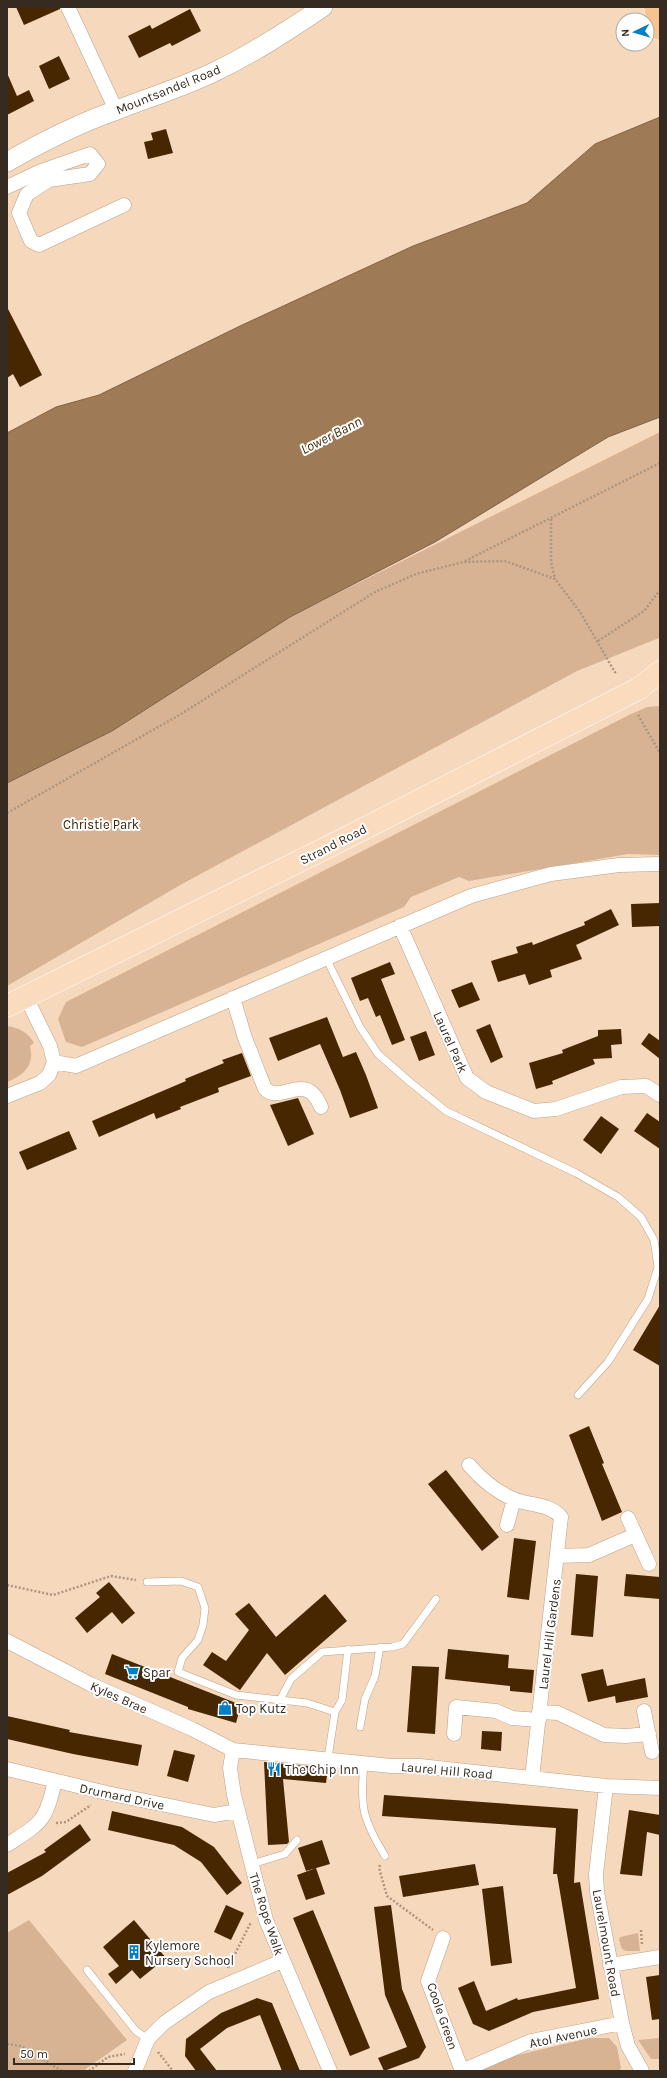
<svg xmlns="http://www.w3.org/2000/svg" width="667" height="2078" font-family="Karla,sans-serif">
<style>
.green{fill:#d7b393}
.water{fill:#9f7a56;stroke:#806246}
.building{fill:#472701}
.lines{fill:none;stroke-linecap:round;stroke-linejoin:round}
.lane-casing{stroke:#bda086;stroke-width:8}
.street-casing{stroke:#bda086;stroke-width:15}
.secondary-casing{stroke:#bda086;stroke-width:20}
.primary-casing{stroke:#fff;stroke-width:23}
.highway-casing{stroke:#fff;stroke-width:23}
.path{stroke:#ad9681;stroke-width:2.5;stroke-dasharray:2 2;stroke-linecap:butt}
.lane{stroke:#fff;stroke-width:7}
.street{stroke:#fff;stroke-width:14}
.secondary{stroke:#fff;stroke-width:19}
.primary{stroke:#fbdbbd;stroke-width:22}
.highway{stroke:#f9c391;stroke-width:22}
.labels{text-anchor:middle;stroke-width:4;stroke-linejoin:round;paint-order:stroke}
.street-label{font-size:13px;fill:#362b20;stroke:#fff}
.park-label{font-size:13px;fill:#3f2405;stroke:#fff}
.poi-label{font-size:13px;fill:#362b20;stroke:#fff;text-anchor:start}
.water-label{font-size:14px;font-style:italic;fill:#492e10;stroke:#fff}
</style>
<rect width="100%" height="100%" fill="#f6d8bd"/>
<path class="green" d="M660,417L587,444L298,613L660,432L659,638L577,671L182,884L7,986V706L315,537Z
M660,706V855L628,854L469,881L459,877L411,897L404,907L82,1047L66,1042L58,1019L66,1002L629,715L647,707Z
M7,1026C19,1028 28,1032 34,1043L30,1046C35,1065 24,1075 7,1082Z
M29,1920L127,2040L83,2071H7V1933Z
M638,1933L640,1951H626L622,1949L619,1940L620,1937Z
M589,2038H609L617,2047L621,2068L619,2071H477L514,2056Z
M660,2038V2059H651L638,2040Z"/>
<path class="water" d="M660,117V417L608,437L435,542L290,617L112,731L7,783V433L56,407L99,395L240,326L413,246L527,203L595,144Z"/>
<path class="building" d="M16,7H60V9L24,25Z
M190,9L201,31L172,46L170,43L139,58L128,36L150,25L152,29Z
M59,56L70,79L49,89L39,66Z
M7,73L17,96L29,90L34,101L7,115Z
M166,129L173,153L148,159L144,142L153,140L151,133Z
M7,307L42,375L20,387L13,374L7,378Z
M660,903V926L632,927L631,904Z
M611,909L619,925L576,945L582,959L550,970L552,977L529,985L525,974L498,982L491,961L518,953L516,947L532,942L533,945L585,925L584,922Z
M390,962L395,974L381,979L405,1040L392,1045L380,1015L376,1017L368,998L360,1001L351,978Z
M472,982L480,1000L459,1008L451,990Z
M327,1017L343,1057L356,1052L366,1075L378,1108L350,1118L340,1090L320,1044L278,1061L269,1038Z
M490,1024L503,1057L491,1063L476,1030Z
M621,1029L622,1044L611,1045L612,1058L593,1059L595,1064L552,1081L553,1084L536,1089L529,1063L563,1053L562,1050L598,1036V1030Z
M426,1031L435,1055L419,1061L410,1037Z
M649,1033L660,1041V1059L641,1044Z
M242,1053L251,1076L218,1088L219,1092L180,1107L181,1109L156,1119L154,1113L99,1137L92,1121L186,1081L185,1079L224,1063L222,1060Z
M298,1098L314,1134L288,1146L270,1105Z
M647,1113L660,1122V1149L634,1131Z
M601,1116L619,1129L601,1154L583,1140Z
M69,1131L77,1149L27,1170L19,1152Z
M660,1305V1366L633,1350Z
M589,1426L604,1463L602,1464L622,1512L602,1521L569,1435Z
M446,1470L499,1537L482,1551L428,1484Z
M514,1538L536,1541L529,1600L507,1597Z
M576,1574L598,1576L593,1637L571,1635Z
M626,1574L660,1577V1599L624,1596Z
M109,1582L135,1613L122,1624L112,1612L87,1633L75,1618L100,1597L96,1593Z
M325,1594L347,1621L285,1675L267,1653L240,1690L203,1665L212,1652L226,1661L249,1630L235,1614L249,1603L276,1637Z
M448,1649L509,1655L508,1668L534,1670L532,1693L510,1691V1686L445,1679Z
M112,1654L241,1705L236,1723L188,1709V1707L105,1674Z
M412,1666L439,1667L435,1734L407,1732Z
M603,1669L607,1686L645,1678L648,1697L616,1703L615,1696L588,1702L581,1674Z
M7,1716L70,1730L69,1732L142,1745L138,1766L73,1754L7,1739Z
M482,1731L502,1732L501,1751L481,1749Z
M174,1750L195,1755L188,1782L167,1776Z
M264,1762L328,1768L326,1783L283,1779L289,1842L287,1844L268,1845Z
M384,1795L578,1809L574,1883L580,1882L599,1999L533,2012L489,2031L473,2024L458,1988L474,1981L486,2011L517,1998L518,2000L576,1988L557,1874H553L556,1828L382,1816Z
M629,1810L660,1815V1835L647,1832L642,1876L620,1874Z
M112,1811L182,1827L214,1847L242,1883L227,1895L201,1862L174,1845L108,1830Z
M80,1824L91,1840L42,1876L7,1895V1873L46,1852L44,1850Z
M322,1840L330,1864L306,1871L298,1848Z
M475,1864L479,1885L403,1897L399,1876Z
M316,1868L325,1894L306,1900L297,1875Z
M503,1886L512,1963L491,1966L482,1889Z
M226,1905L244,1913L231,1940L214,1932Z
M391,1905L402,1989L426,2047L419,2058L384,2071L378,2058L407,2047L385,1995L374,1907Z
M313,1910L370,2048L350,2056L293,1918Z
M134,1920L166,1958L140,1979L132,1970L116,1984L108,1974L119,1966L103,1947Z
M660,1975V2019L652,2020L646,1977Z
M257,1998L272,2003L300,2071H282L260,2015L227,2028L200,2049L217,2071H196L185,2056L186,2039L221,2013Z"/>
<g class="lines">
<defs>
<path id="lane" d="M326,958L360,1027L378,1054L410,1082L446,1111L576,1173L618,1197L641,1217L654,1240L658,1267L648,1299L608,1362L578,1395
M147,1582L181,1581L198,1587L205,1608L203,1625L198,1640L182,1658L178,1672L236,1695L307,1703L335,1712
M280,1700L291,1679L322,1652L392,1647L403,1644L436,1599
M360,1727L365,1699L375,1676L380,1647
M328,1758L335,1712L342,1700L348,1649
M364,1762C360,1807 362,1818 385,1856
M252,1864L285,1854L297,1840
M87,1970L136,2031L148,2039"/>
<path id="street" d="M68,7L116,110
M7,187L41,171L90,154L98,164L90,174L49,180L27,194L19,213L31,241L39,245L124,205
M400,926L467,1078L486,1092L534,1111L556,1109L621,1087L646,1086L660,1095
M233,998L245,1038L265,1089C281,1105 306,1069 321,1107
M54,1062L76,1066L471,896L551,874L619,865L660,864
M7,1096L40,1083L49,1075L54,1062L50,1046L26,997
M469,1465C482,1480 495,1491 513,1499C530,1506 549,1503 561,1517L532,1778
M628,1518L649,1564
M507,1525L514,1499
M558,1556L589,1555L635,1535
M7,1641L90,1684L192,1729L233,1750L391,1766H420L606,1786L660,1788
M644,1711L652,1752
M539,1712L558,1713L604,1735L626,1736L649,1734
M454,1734L456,1707L496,1711L512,1718L539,1720
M233,1750L230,1768L234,1795L266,1920L330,2071
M7,1769L107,1793L214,1815L238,1811
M606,1786L596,1874L597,1892L622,2023L628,2046L642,2071
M7,1845C42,1822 45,1823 55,1781
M443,1938L428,1981L462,2071
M610,1965L660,1957
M135,2071L148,2039L164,2023L209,1992L282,1961
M462,2071L531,2041L622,2023"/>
<path id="secondary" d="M7,162C42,142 79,123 117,110C150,97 184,87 216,71C254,53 289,30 323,7"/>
<path id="primary" d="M7,1006L326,848L638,689L660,672"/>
<path id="highway" d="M655,7L660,29"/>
</defs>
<use href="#lane" class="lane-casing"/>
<use href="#street" class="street-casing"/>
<use href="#secondary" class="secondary-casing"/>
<use href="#primary" class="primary-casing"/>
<use href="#highway" class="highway-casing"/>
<path class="path" d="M551,519V562L555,579
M465,561L660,463
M598,641L644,611L660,590
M638,715L660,753
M7,813L181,714L375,592L416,574L463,562L505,561L555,579L580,612L616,674
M7,1585L53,1595L111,1576L136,1580
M56,1823L66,1822L91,1805
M380,1865L379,1868L387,1896L433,1930
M641,1930L642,1945
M228,1968L251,1922
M7,2044L21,2046L62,2071
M158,2052L173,2071
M89,2071L108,2057L125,2054"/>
<use href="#lane" class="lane"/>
<use href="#street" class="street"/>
<use href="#secondary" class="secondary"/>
<use href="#primary" class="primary"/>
<use href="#highway" class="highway"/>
</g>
<defs>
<symbol id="supermarket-bare" viewBox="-9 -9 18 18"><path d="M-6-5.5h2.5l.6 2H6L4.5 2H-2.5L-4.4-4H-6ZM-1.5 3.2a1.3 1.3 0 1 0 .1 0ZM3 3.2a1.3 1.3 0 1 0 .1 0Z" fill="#007fc7" stroke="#fff" stroke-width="2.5" paint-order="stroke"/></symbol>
<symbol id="shop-bare" viewBox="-9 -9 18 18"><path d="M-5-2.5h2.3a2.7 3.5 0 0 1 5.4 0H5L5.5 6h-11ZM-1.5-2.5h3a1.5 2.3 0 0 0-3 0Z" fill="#007fc7" stroke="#fff" stroke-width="2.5" paint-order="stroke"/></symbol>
<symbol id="restaurant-bare" viewBox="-9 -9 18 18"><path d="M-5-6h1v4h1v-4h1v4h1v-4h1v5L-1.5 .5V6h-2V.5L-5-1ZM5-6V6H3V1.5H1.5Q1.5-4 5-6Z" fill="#007fc7" stroke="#fff" stroke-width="2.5" paint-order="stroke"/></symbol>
<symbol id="building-bare" viewBox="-9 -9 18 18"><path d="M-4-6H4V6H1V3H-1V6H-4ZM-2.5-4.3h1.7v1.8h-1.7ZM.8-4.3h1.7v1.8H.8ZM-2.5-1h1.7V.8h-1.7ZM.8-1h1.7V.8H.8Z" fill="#007fc7" stroke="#fff" stroke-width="2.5" paint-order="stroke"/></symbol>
</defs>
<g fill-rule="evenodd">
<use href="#supermarket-bare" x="122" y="1662" width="20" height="20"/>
<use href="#shop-bare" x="215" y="1698" width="20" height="20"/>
<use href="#restaurant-bare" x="264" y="1759" width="20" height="20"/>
<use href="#building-bare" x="124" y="1942" width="20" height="20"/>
</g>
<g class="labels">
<g class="street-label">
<text transform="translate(168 89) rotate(-22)" y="5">Mountsandel Road</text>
<text transform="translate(333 844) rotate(-27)" y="5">Strand Road</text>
<text transform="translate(451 1042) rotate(66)" y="5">Laurel Park</text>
<text transform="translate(549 1634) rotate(-83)" y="5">Laurel Hill Gardens</text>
<text transform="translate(119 1697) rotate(24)" y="5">Kyles Brae</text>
<text transform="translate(447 1770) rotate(5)" y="5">Laurel Hill Road</text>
<text transform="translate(122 1796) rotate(12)" y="5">Drumard Drive</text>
<text transform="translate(267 1914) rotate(72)" y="5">The Rope Walk</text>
<text transform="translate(607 1943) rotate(80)" y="5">Laurelmount Road</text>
<text transform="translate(443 2016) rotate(71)" y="5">Coole Green</text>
<text transform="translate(563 2036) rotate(-12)" y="5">Atol Avenue</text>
</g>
<g class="park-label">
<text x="101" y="829">Christie Park</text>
</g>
<g class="poi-label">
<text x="143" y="1677">Spar</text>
<text x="236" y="1713">Top Kutz</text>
<text x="285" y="1774">The Chip Inn</text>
<text x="145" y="1950">Kylemore<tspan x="145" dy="15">Nursery School</tspan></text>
</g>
<g class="water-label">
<text transform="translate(331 435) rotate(-27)" y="5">Lower Bann</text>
</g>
</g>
<rect width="667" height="2078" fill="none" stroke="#362b20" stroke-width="16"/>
<g transform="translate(635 32) rotate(265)"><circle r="19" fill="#ffffff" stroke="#afaaa6"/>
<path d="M0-3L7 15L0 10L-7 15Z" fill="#007fc7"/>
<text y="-6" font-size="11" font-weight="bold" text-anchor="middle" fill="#362b20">N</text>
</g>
<path d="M14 2058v6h120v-6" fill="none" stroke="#362b20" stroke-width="2"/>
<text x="20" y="2058" font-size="12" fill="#362b20" stroke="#ffffff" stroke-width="3" paint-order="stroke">50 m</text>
</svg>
